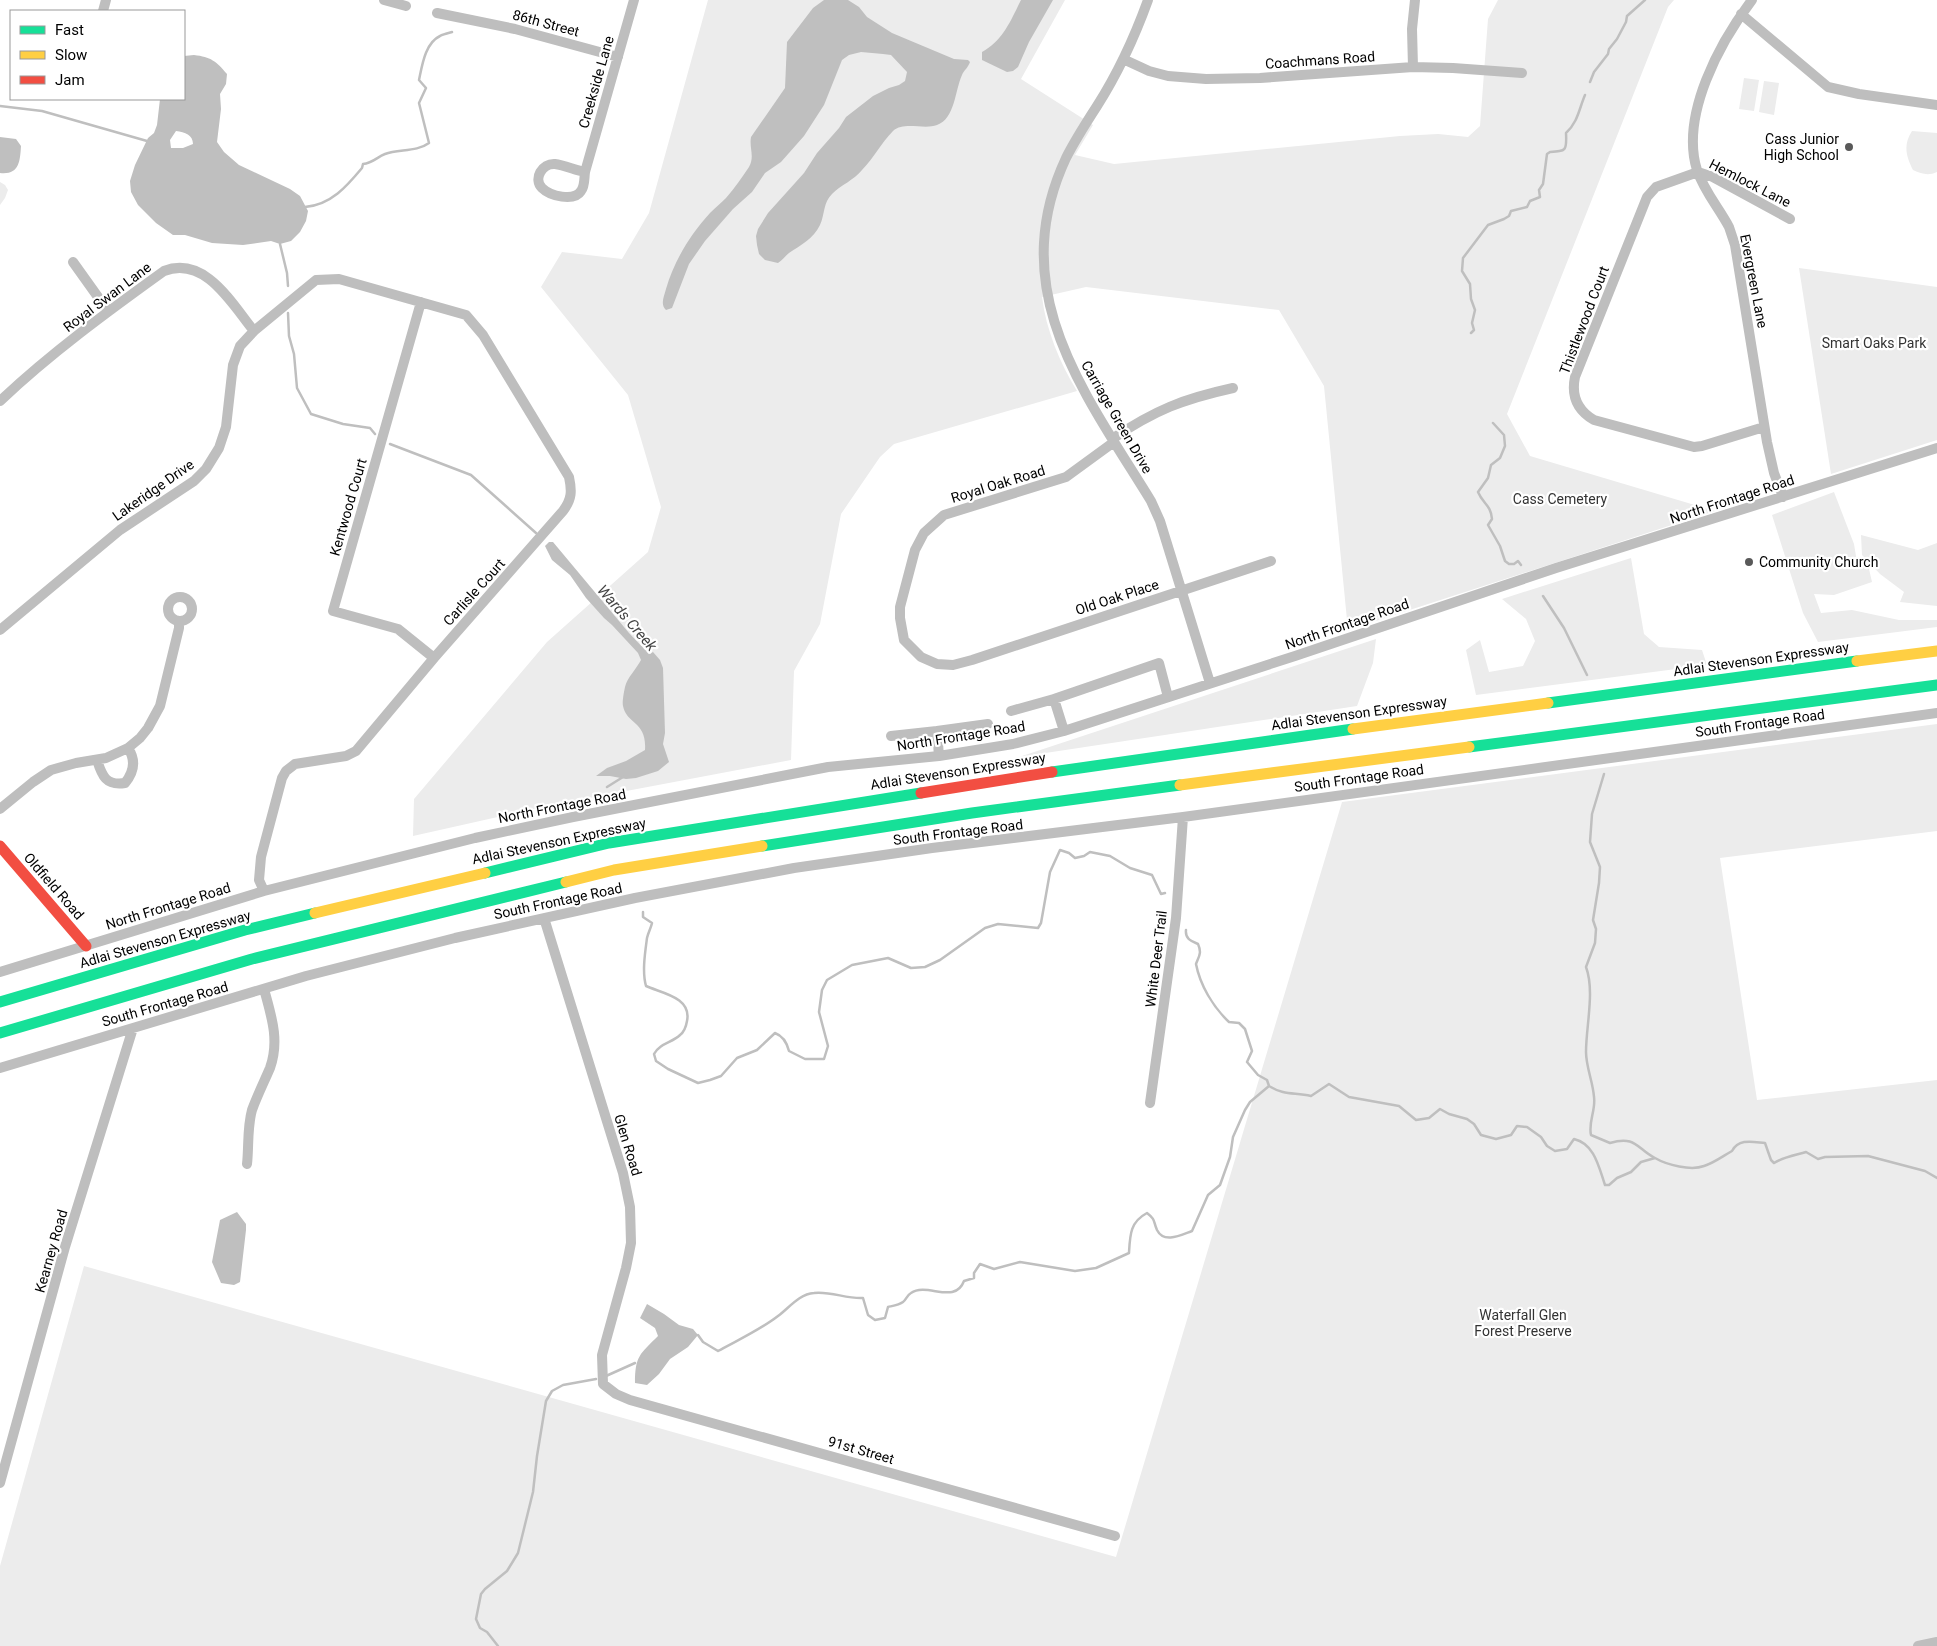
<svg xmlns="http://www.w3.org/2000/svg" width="1937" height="1646" font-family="Roboto,sans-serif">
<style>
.green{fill:#ececec}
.water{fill:#bfbfbf;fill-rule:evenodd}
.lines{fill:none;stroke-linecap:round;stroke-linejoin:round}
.stream{stroke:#bfbfbf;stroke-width:2.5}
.street{stroke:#bebebe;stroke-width:10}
.fast{stroke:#16e098;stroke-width:11}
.slow{stroke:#ffcf43;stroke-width:11}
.jam{stroke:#f24e42;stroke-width:11}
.poi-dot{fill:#595959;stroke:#fff;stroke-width:2}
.labels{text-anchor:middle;stroke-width:4.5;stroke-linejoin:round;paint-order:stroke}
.street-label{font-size:14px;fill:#000;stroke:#fff}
.poi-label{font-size:14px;fill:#000;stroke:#fff;text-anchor:end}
.park-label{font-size:14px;fill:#333;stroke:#fff}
.water-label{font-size:15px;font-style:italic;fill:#444;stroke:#fff}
</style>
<rect width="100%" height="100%" fill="#fff"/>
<path class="green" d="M708,0H1065L1021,79L1093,125L1075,155L1114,164L1400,136L1438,134L1468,137L1480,126L1488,19L1498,0H1674L1668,7L1507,414L1530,456L1715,511L1348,630L1324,386L1279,310L1086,287L1042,297C1046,330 1060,363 1077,391L894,444L880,457L841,514L820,624L794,671L791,760L547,806L413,836L414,799L547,642L648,552L661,507L628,395L541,287L562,252L622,259L649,213Z
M1744,78L1759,80L1754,111L1739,109Z
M1764,81L1779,83L1774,115L1759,112Z
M1912,131L1937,133V172C1928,176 1922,174 1913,170C1906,156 1903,145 1912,131Z
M0,182L5,185L8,190L5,198L0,205Z
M1799,268L1937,287V440L1831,474Z
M1834,492L1854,544L1857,562L1869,569L1872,582L1834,595L1814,594L1821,613L1852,610L1899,620H1937V627L1818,642L1803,613L1772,515Z
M1861,535L1918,550L1937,543V606L1900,602L1904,592L1880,574L1862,555Z
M1631,558L1644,634L1659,647L1702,650L1707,665L1476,695L1466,650L1480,640L1489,672L1523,666L1535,641L1526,619L1502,599Z
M1376,639L1373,663L1357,706L1019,757Z
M1937,724V831L1720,858L1757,1100L1937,1080V1646H0V1566L84,1266L1116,1557L1342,802Z"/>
<path class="water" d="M824,0H848L859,7L867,17L892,33L954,59L968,60L970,62C968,68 964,70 962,75C955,90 955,119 937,125C924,130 904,121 893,131C881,143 874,158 862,170C854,180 841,185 832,194C823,203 825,214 820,225C813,239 801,245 789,253C785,256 783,260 778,263L765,260L759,254L757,245L756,236L758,229L768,213L804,173L817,153L839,128L846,117L873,96L889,88L899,85L905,81L907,72L891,55L883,54L861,52L849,55L842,60L824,105L804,136L781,162L765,173L752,192L733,209L705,241L689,264L672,308L666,310C660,304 664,297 666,289C674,261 690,235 710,213C715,208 721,203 726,198C735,188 742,177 749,167C755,156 749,148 751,137L785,88L787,42L813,8Z
M1021,0H1053L1029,42L1018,67L1013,71L1007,72L982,60V52C1003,41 1011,20 1021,0Z
M194,55C211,57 216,61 227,74L226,84L220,94L221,109L217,142L224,152L239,165L290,189L300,196L308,211L306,221L300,232L291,241L280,244L271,241L243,245L212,243L185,235H173L156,223L138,205L131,192L130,181L135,165L148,138L154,133L157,125L160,99H184V56ZM176,131C185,132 193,135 193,144L183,148H171L170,140Z
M0,137L16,139L21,146C20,162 19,175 0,173Z
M549,542H553L629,633L649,654L653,652L660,660L663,668L665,733L663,744L669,762L658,771L636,778L626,779L610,776H596L607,768L626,761L645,750C647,721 627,725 623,706C622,702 624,692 625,687C627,678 637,668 641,660L638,653L612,625L604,618L586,598L570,575L552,560L545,546Z
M237,1212L246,1224V1230L240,1282L234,1285L221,1283L212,1262L220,1220Z
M647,1304L664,1314L679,1325L693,1329L698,1335L688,1347L670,1359L659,1374L647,1385L635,1383C635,1356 640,1354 658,1336L655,1328L640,1318Z"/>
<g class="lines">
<path class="stream" d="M1590,82L1594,72L1608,54L1609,49L1617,39L1626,22L1627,16L1645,0
M0,106L42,111L147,141
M305,207C331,205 347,186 362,168L363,164C373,163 377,157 385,154C399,149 417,152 429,143L419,103L426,88L419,80C422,66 425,43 440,36C443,34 448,33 452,32
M280,244L287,273L288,286
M288,313L289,336L294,354L297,388L311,414L343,424L370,428L375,434
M1471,333L1474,330L1472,323L1475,310L1471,299L1470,284L1462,271L1463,258L1488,225L1504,219L1509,216L1511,211L1527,207L1530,201L1540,197L1539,190L1543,184L1547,154L1550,152C1566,151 1567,151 1566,133C1578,122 1579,109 1585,95
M1493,423L1504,435L1505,446L1500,458L1491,465L1488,478L1478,492C1483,504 1491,505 1492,519L1488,525L1500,546L1505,561L1509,564H1514L1518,561L1521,565
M390,444L471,475L536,533
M1543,596L1564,628L1587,675
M1604,774L1592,814L1590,842L1600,867L1599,883L1593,920L1596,929L1595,943L1586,967C1595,991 1586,1026 1586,1052C1586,1067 1593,1082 1594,1097C1596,1110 1588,1122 1591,1135L1610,1143C1636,1135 1637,1149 1655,1158C1667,1165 1691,1171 1704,1166C1714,1163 1723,1156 1732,1151C1739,1138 1753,1142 1765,1143L1771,1160L1774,1163C1783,1157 1796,1155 1806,1152L1818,1159L1825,1157L1868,1156L1925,1171L1937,1178
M607,787L623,777
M643,912V917L652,923C651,928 648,933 647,938C645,953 642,972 646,986C661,993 692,997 687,1021C686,1027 684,1032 680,1035C672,1043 660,1043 654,1054L656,1061L668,1069L698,1083L710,1080L721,1076L737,1058L757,1050L775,1033C783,1036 787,1043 789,1051L805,1059H824L828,1046L819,1012L822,990L827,980L852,965L888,958L911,968L925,967L940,960L985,928L998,924L1038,928L1041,923L1050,872L1060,850L1069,853L1075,858L1084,856L1090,852L1110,856L1130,868L1152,875L1161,894L1165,893
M1186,930C1185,939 1191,941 1198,944C1202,953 1199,956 1196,964C1200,985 1213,1007 1229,1022L1239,1023L1245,1029L1252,1051L1247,1062L1258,1075L1267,1080L1269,1086
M1269,1086C1285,1096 1294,1092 1311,1096L1329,1084L1349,1097L1399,1106L1416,1120L1429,1118L1440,1109L1449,1114L1467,1119L1474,1124L1481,1135L1496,1139L1511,1135L1517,1126L1527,1127L1541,1137L1547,1146L1555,1151L1567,1149L1574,1139C1595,1144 1599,1168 1605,1185H1609L1617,1178L1631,1172L1641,1162L1655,1158
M698,1335L703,1342L718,1351C738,1340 760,1330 778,1316C789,1308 799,1294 814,1293C831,1291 846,1299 863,1298L868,1315L875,1320L885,1318L888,1307C892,1306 899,1305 903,1302C906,1300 907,1295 911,1293C927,1282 955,1305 964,1281L974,1278V1273L980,1264L994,1269L1020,1262L1075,1271L1096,1268L1129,1253C1130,1235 1130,1222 1147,1213C1156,1220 1153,1221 1157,1230C1164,1244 1181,1235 1192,1231L1208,1195L1220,1185L1230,1157L1233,1137L1245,1110L1250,1102L1269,1086
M606,1376L635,1363
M498,1646L487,1632L480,1628L476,1619L481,1594L485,1589L507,1571L518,1553L533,1492L537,1456L546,1401L552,1391L563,1385L596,1379"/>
<path class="street" d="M384,0L406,6
M1148,0C1135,36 1118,73 1097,106C1086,123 1075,140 1066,158C1004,291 1084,392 1151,501L1160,521L1210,683
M1752,0C1720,42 1680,115 1697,170C1704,191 1719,208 1729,227C1731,233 1733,239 1735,245L1767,442L1774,473L1783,497
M103,11L106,0
M437,13L515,29L618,57
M1741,14L1828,87L1859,94L1937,105
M1123,59L1149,71L1168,76L1206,79L1260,78L1413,67L1453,68L1522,73
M1413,67L1412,29L1415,0
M585,172C575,170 564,165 555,164C542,163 533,179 542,188C550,196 574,202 581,191C585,186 584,179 585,172L634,0
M73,262L108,311
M421,302L333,611L398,629L434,658
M0,401C51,353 107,312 164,271C205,255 232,304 254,331
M1764,427L1702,446L1694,447L1594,420C1577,410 1571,396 1575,377L1647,197L1656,187L1698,172L1713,177L1790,219
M1112,439C1155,410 1183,399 1233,388
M1114,442L1066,477L944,515L924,533L915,550L900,607V618L904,640L921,657L937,664L953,665L972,660L1271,561
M168 609a12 12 0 1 1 24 0a12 12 0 1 1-24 0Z
M0,630L120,530L194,481L206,469L219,448L226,427L233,365L240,346L254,331L316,280L339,279L466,315L483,335L569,477C572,491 572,499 563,511L434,658L356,751L346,756L295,764L286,771L282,778L261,857L259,880L264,891
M1011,711L1054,699
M1064,731L1054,699L1159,663L1168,697
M891,736L937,731
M939,756L937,731L988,724
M97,760C102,776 106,786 125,783C134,772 136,760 128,748
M0,809L33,782L51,770L76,763L106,758L128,748L140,738L148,728L160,706L179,628V621
M544,918L623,1173L630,1207L631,1243L626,1268L602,1355L603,1384L616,1394L630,1400L1115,1536
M0,972L264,891L475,838L573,817L828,767L939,756L1013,744L1064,731L1295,656L1556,568L1937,448
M0,1068L306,976L455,938L635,898L794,868L932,848L1183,817L1937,713
M1150,1103L1176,918L1183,817
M247,1164C249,1146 247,1128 252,1110C257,1096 264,1082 270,1068C280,1040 271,1015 264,989
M0,1483L65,1247L133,1028
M1918,1646L1937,1642"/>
<path class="fast" d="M1548,703L1857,661
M1469,747L1937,685
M1052,772L1353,729
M762,846L972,813L1180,785
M485,873L609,843L921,793
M0,1002L245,930L315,913
M0,1033L252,959L566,882"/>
<path class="slow" d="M1857,661L1937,651
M1353,729L1548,703
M1180,785L1469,747
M566,882L614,870L762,846
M315,913L485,873"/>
<path class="jam" d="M921,793L1052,772
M0,846L86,946"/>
</g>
<g class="poi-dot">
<circle cx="1849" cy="147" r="5"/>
<circle cx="1749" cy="562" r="5"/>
</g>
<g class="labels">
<g class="street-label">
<text transform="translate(546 23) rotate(15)" y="5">86th Street</text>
<text transform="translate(1320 60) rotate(-4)" y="5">Coachmans Road</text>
<text transform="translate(596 82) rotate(-74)" y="5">Creekside Lane</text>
<text transform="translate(1750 183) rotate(27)" y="5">Hemlock Lane</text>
<text transform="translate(1754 281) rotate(79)" y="5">Evergreen Lane</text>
<text transform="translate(107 297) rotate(-37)" y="5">Royal Swan Lane</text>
<text transform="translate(1584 320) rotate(-69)" y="5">Thistlewood Court</text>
<text transform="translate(1117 417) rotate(60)" y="5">Carriage Green Drive</text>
<text transform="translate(998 484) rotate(-17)" y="5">Royal Oak Road</text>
<text transform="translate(153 490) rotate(-35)" y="5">Lakeridge Drive</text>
<text transform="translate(1732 499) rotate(-18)" y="5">North Frontage Road</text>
<text transform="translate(348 507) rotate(-74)" y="5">Kentwood Court</text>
<text transform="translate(474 592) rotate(-48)" y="5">Carlisle Court</text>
<text transform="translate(1117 597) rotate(-18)" y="5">Old Oak Place</text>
<text transform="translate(1347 624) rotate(-19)" y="5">North Frontage Road</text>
<text transform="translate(1761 659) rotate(-8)" y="5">Adlai Stevenson Expressway</text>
<text transform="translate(1359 713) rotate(-8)" y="5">Adlai Stevenson Expressway</text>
<text transform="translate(1760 723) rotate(-8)" y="5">South Frontage Road</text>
<text transform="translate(961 736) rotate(-9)" y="5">North Frontage Road</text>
<text transform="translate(958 771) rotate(-9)" y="5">Adlai Stevenson Expressway</text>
<text transform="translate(1359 778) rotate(-8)" y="5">South Frontage Road</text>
<text transform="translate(562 806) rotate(-11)" y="5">North Frontage Road</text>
<text transform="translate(958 832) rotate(-7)" y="5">South Frontage Road</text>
<text transform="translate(559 841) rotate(-12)" y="5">Adlai Stevenson Expressway</text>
<text transform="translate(54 886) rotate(49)" y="5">Oldfield Road</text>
<text transform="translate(558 901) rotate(-12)" y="5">South Frontage Road</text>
<text transform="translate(168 906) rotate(-17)" y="5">North Frontage Road</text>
<text transform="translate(165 939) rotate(-16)" y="5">Adlai Stevenson Expressway</text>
<text transform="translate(1156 959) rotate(-83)" y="5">White Deer Trail</text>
<text transform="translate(165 1004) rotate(-16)" y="5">South Frontage Road</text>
<text transform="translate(628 1145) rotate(73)" y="5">Glen Road</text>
<text transform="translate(51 1251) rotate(-74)" y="5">Kearney Road</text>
<text transform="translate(861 1450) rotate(16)" y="5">91st Street</text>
</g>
<g class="poi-label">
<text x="1839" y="144">Cass Junior<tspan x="1839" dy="16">High School</tspan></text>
<text x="1759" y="567" text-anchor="start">Community Church</text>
</g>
<g class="park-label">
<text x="1874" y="348">Smart Oaks Park</text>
<text x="1560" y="504">Cass Cemetery</text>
<text x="1523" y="1320">Waterfall Glen<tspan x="1523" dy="16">Forest Preserve</tspan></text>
</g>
<g class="water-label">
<text transform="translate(627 618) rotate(49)" y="5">Wards Creek</text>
</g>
</g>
<rect x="10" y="10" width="175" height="90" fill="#ffffff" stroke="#999999"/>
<rect x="20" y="26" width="25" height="8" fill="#16e098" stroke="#999999"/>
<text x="55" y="35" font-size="15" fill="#000000">Fast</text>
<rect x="20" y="51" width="25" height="8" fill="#ffcf43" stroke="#999999"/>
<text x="55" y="60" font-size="15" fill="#000000">Slow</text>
<rect x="20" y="76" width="25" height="8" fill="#f24e42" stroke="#999999"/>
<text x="55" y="85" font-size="15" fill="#000000">Jam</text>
</svg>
